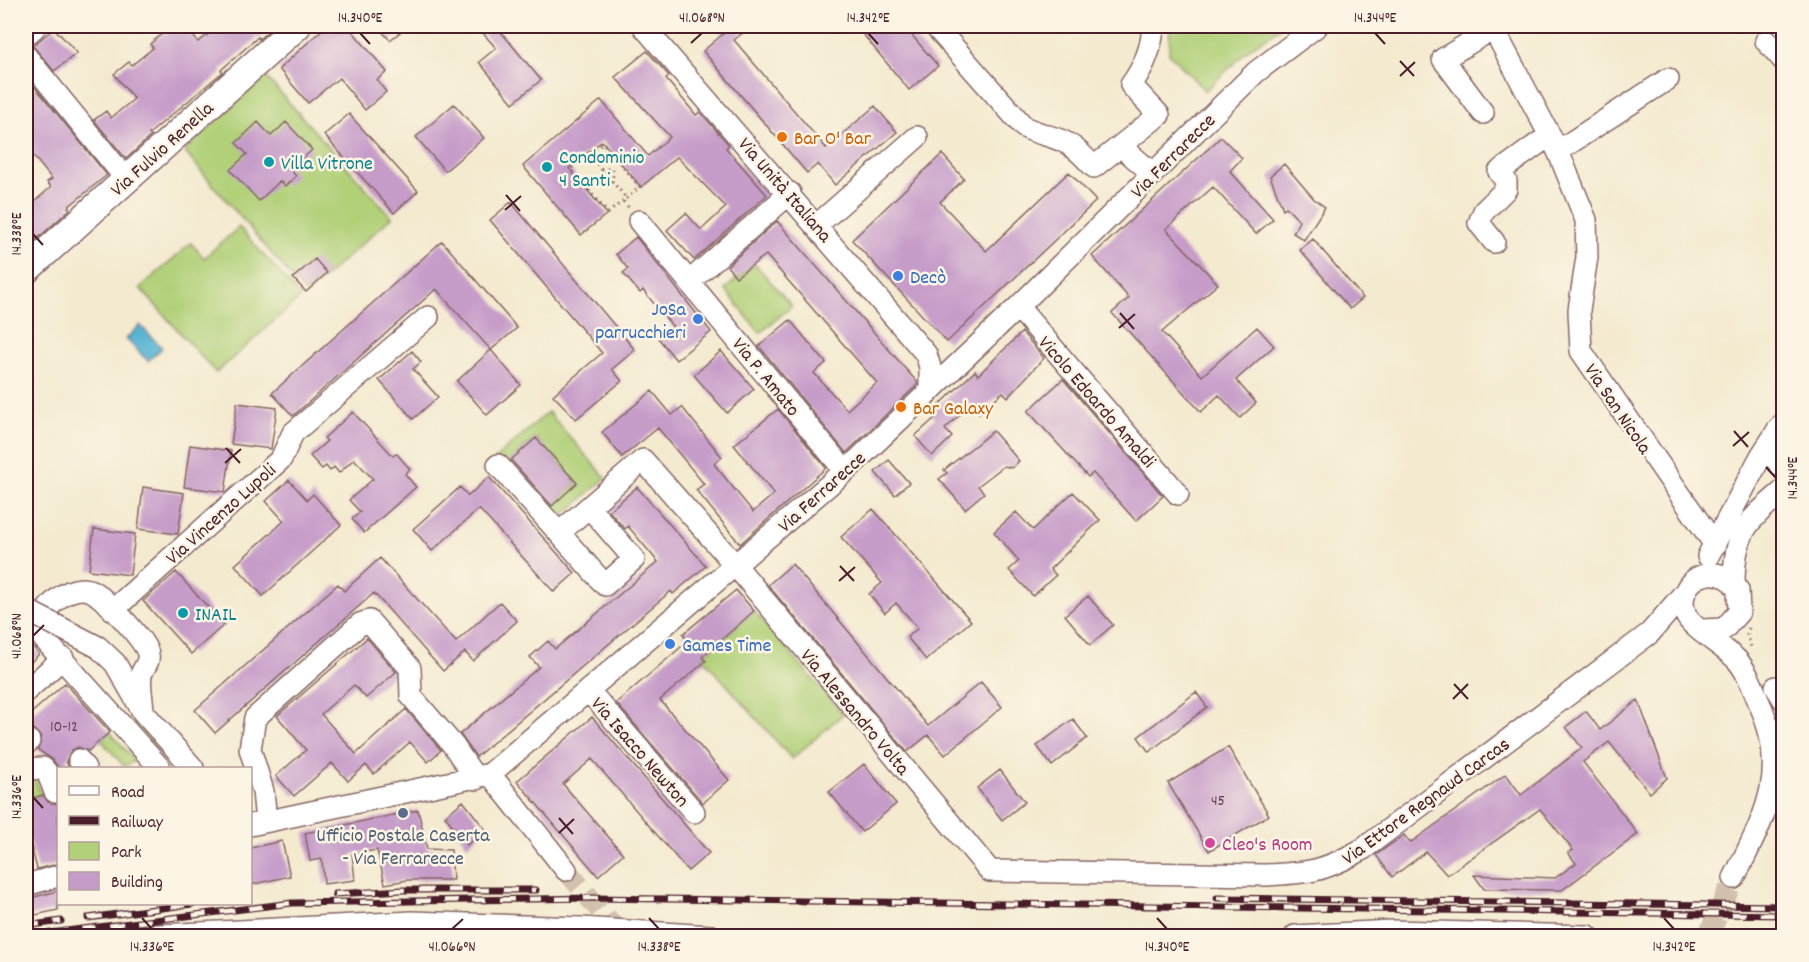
<svg xmlns="http://www.w3.org/2000/svg" width="1809" height="962" font-family="Dekko,sans-serif">
<style>
.green{fill:#b1d078;stroke:#7e7852;stroke-width:1.5}
.water{fill:#55b2d3;stroke:#50687f;stroke-width:1.5}
.building{fill:#c69cc9}
.lines{fill:none;stroke-linecap:round;stroke-linejoin:round}
.minor-tunnel{stroke:#d2c1af;stroke-width:21;stroke-dasharray:21 10;stroke-linecap:butt}
.minor-casing{stroke:#866665;stroke-width:24}
.major-casing{stroke:#866665;stroke-width:30}
.path{stroke:#866665;stroke-width:3;stroke-dasharray:1.5 4.5;stroke-linecap:butt}
.minor{stroke:#fff;stroke-width:21}
.major{stroke:#fff;stroke-width:27}
.rail-casing{stroke:#4a1f2b;stroke-width:7}
.rail{stroke:#fcf5e5;stroke-width:4.5;stroke-dasharray:14;stroke-linecap:butt}
.minor-bridge-casing{stroke:#866665;stroke-width:24;stroke-linecap:butt}
.minor-bridge{stroke:#fff;stroke-width:21}
.ticks{fill:none;stroke:#4a1f2b;stroke-width:2}
.food-dot{fill:#e8710a;stroke:#fcf5e5;stroke-width:2}
.culture-dot{fill:#0f9aa8;stroke:#fcf5e5;stroke-width:2}
.shop-dot{fill:#3f7fe0;stroke:#fcf5e5;stroke-width:2}
.service-dot{fill:#5c6f8a;stroke:#fcf5e5;stroke-width:2}
.hotel-dot{fill:#d1479c;stroke:#fcf5e5;stroke-width:2}
.labels{text-anchor:middle;stroke-width:5;stroke-linejoin:round;paint-order:stroke}
.number-label{font-size:16px;fill:#693e52}
.food-label{font-size:20px;fill:#c56008;stroke:#fcf5e5;text-anchor:start}
.street-label{font-size:20px;fill:#4a1f2b;stroke:#fcf5e5}
.culture-label{font-size:20px;fill:#0d838f;stroke:#fcf5e5;text-anchor:start}
.shop-label{font-size:20px;fill:#366cbe;stroke:#fcf5e5;text-anchor:start}
.service-label{font-size:20px;fill:#4e5e75;stroke:#fcf5e5}
.hotel-label{font-size:20px;fill:#b23c85;stroke:#fcf5e5;text-anchor:start}
.neatline{fill:none;stroke:#4a1f2b;stroke-width:2}
.ticks-label{font-size:15px;text-anchor:middle;fill:#4a1f2b}
</style>
<rect width="100%" height="100%" fill="#fcf5e5"/>
<filter id="ink" filterUnits="userSpaceOnUse"><feTurbulence type="fractalNoise" baseFrequency=".0167" numOctaves="2"/><feDisplacementMap in="SourceGraphic" scale="12" xChannelSelector="R" yChannelSelector="G"/><feConvolveMatrix kernelMatrix="1 2 1 2 8 2 1 2 1" color-interpolation-filters="sRGB"/></filter>
<filter id="wash" filterUnits="userSpaceOnUse"><feTurbulence type="fractalNoise" baseFrequency=".008" numOctaves="4" result="noise"/><feDisplacementMap in="SourceGraphic" scale="24" xChannelSelector="R" yChannelSelector="G"/><feGaussianBlur stdDeviation="1.35" result="paint"/><feColorMatrix in="noise" values="0 0 0 0 0 0 0 0 0 0 0 0 0 0 0 0 0 1.4 0 .05"/><feComposite in="paint" operator="in"/></filter>
<g filter="url(#wash)">
<rect width="100%" height="100%" fill="#f4ead0"/>
<path class="green" d="M1170,26H1282L1249,49L1205,91L1169,53Z
M265,76L392,217L306,294L184,151Z
M239,227L301,297L216,373L140,288L191,243L204,258Z
M755,264L792,306L760,333L725,289Z
M548,412L606,478L559,519L550,508L577,483L536,438L503,467L495,459Z
M754,611L843,714L792,759L702,657Z
M139,719L183,768H172L133,724Z
M110,732L135,761L124,766L101,740Z
M34,773L41,795L26,800V775Z"/>
<path class="water" d="M140,325L162,348L148,361L126,339Z"/>
<g id="blocks">
<path class="building" d="M179,26H185L198,42L220,26H274L259,39L258,37L221,70L223,72L219,75L149,134L151,136L126,159L94,120L106,111L111,118L134,99L114,74L129,62L132,65L153,48L150,44L165,31L168,34Z
M326,26H348L387,72L377,80L386,92L365,110L339,78L308,103L279,69Z
M377,26H408L390,40Z
M489,26H496L541,80L513,103L479,62L496,48L482,32Z
M716,26H751L734,40L826,148L875,106L897,132L835,185L818,164L807,173L703,51L723,34Z
M869,26H904L938,66L909,90L861,32Z
M54,28L77,53L54,71L33,46Z
M647,51L669,76L666,79L696,115L700,112L729,145L726,148L767,195L694,260L667,230L686,213L701,230L726,207L677,157L641,187L602,141L569,168L607,214L581,235L523,166L601,100L648,156L670,137L615,77Z
M26,76L107,175L68,207L70,209L35,241L26,230V209L51,187L47,182L52,179L26,147V128L32,123L26,116Z
M454,104L484,138L445,171L416,137Z
M349,114L418,191L394,213L324,135Z
M258,122L271,136L286,122L312,150L290,170L296,176L285,186L280,181L259,201L230,170L247,154L236,143Z
M1221,137L1242,158L1230,171L1273,219L1256,234L1213,187L1166,229L1218,284L1162,332L1202,376L1257,327L1274,346L1236,380L1256,403L1240,418L1219,395L1201,412L1112,313L1129,298L1092,256Z
M942,154L964,179L940,202L986,251L1069,172L1096,201L947,342L852,240Z
M1284,164L1314,199L1325,207L1304,240L1293,233L1299,221L1286,207L1283,209L1270,176Z
M511,202L635,350L612,369L622,381L576,419L553,395L602,353L490,220Z
M777,221L917,382V385L846,453L759,346L790,320L826,363L814,373L847,410L877,383L766,255L736,277L727,266Z
M636,237L711,332L676,360L659,339L673,327L643,290L640,293L623,273L628,269L616,254Z
M1313,239L1363,298L1350,309L1300,250Z
M442,241L517,328L491,350L436,289L293,416L272,393Z
M315,259L327,273L306,292L293,278Z
M1022,332L1044,358L1008,397L1003,392L979,413L971,404L945,429L952,437L932,456L915,436L935,418L931,413L975,371L978,375Z
M491,350L521,385L487,415L457,381Z
M412,351L421,362L413,369L438,397L413,419L379,380Z
M721,351L754,389L727,413L694,375Z
M1063,379L1163,496L1136,521L1093,473L1088,477L1028,411Z
M652,391L672,415L682,407L722,457L714,464L753,512L774,494L734,445L778,409L826,468L740,544L696,490L704,484L658,428L622,457L602,432Z
M237,403L277,408L271,449L231,444Z
M353,412L393,456L396,453L410,469L405,474L416,487L364,533L352,519L360,512L349,500L373,479L354,459L339,473L334,467L330,471L326,466L322,469L310,456L327,441L324,438Z
M993,431L1019,461L1012,468L1004,466L978,486L984,493L965,509L939,479L947,473L944,470Z
M536,438L577,483L552,506L511,460Z
M190,445L231,451L225,492L184,487Z
M889,460L909,483L895,495L875,472Z
M489,477L575,573L554,592L479,509L432,551L413,529L460,487L468,496Z
M289,480L307,500L313,494L341,525L263,596L235,565L284,521L266,501Z
M143,487L184,493L178,534L138,529Z
M637,487L706,566L673,594L671,591L476,757L460,734L539,667L530,657L548,641L555,649L658,562L628,526L625,529L609,511Z
M1073,492L1100,520L1050,569L1056,575L1033,596L1009,570L1019,561L994,532L1016,512L1033,530Z
M873,509L971,621L926,660L907,637L918,628L896,603L885,613L869,594L882,583L841,537Z
M94,529L135,534L130,575L89,570Z
M380,558L456,642L500,602L517,621L473,661L465,652L443,671L374,593L215,733L195,710L338,584L344,591Z
M792,564L928,726L981,682L1002,707L945,755L928,735L907,752L768,585Z
M176,572L224,625L191,654L143,601Z
M736,590L754,611L702,657L706,661L660,700L729,780L703,803L616,703L688,641L683,634Z
M1088,596L1113,625L1090,645L1065,615Z
M367,638L396,672L366,698L354,685L321,714L356,754L406,709L441,750L428,762L410,742L374,774L366,765L348,781L332,763L294,796L276,776L306,750L277,716Z
M26,639L39,654L26,667Z
M65,683L110,732L88,751L78,747L72,750L66,761L69,768H59L52,759L38,750L41,737L33,729H26V718Z
M1196,692L1207,707L1149,752L1138,737Z
M1638,700L1667,778L1650,793L1609,742L1583,762L1638,834L1562,890L1484,889L1474,875L1555,878L1576,863L1568,853L1573,850L1540,809L1447,875L1426,852L1392,877L1376,855L1404,835L1410,843L1506,774L1521,795L1582,748L1566,727L1586,711L1600,730Z
M592,717L709,853L688,871L592,759L563,784L623,854L598,876L517,781Z
M1073,719L1087,738L1052,766L1037,746Z
M1228,747L1269,815L1209,851L1168,783Z
M864,764L896,804L862,832L829,792Z
M1000,770L1025,802L1002,820L977,788Z
M43,795L48,802L58,804V864L37,869L26,826V800Z
M463,801L486,830L467,845L445,816Z
M418,810L427,849L451,850L453,880H408L385,884L377,850L352,854L355,880L324,884L322,859L310,861L305,833Z
M282,841L290,876L250,885V848Z
M58,891V910L26,917V899Z"/>
</g>
</g>
<g filter="url(#ink)">
<use href="#blocks" fill-opacity="0" stroke="#866665" stroke-width="1.5"/>
<g class="lines">
<path class="minor-tunnel" d="M566,870L622,936
M1708,936L1734,878"/>
<defs>
<path id="minor" d="M643,26L926,354L930,367V391
M935,26L1024,127C1036,133 1047,135 1060,140C1074,145 1084,157 1094,167L1159,115L1131,85C1144,67 1152,48 1153,26
M1492,26L1558,151L1586,220L1587,257L1579,310L1581,351L1715,545
M1766,41L1784,61
M26,56L126,179
M1483,113L1443,59L1494,28
M1121,146L1153,174
M1558,151L1668,79
M639,221L845,471
M817,225L917,137
M1494,242L1479,223L1484,211L1506,189V181L1499,172L1550,135
M690,281L790,193
M1018,307L1178,494
M1784,423C1769,436 1769,455 1784,469
M498,465L559,533
M589,507L634,559L605,585L559,533L643,460L736,566L990,871L1264,875C1309,873 1323,872 1363,849L1650,633L1685,592
M1708,556L1761,456L1774,436
M1734,584C1734,532 1746,523 1784,490
M113,610L281,459L293,433L428,317
M1702,630L1724,629L1739,612L1738,590C1731,578 1719,571 1704,575C1687,580 1678,599 1686,615C1691,628 1725,647 1737,660C1747,671 1753,687 1758,700C1791,771 1766,814 1734,878
M98,647L115,663L143,712L193,768
M1776,687L1784,700
M588,690L694,812
M26,691L63,658
M143,712C143,701 139,686 141,675C143,667 150,663 148,654C146,641 101,593 89,590C70,584 43,606 41,625C40,629 42,634 43,638L160,768
M26,744L29,741
M79,760L85,768
M26,769L43,768L48,774L55,792
M490,774L566,870
M266,821L263,791L250,749L255,718L360,624L369,621L410,668L411,696L453,745L476,779
M250,825L490,774L850,467L1018,307L1256,72L1317,26
M26,885L58,876
M140,936L412,922L580,928L711,936
M1295,936L1392,931L1588,936"/>
<path id="major" d="M26,31L32,26
M26,270L297,26"/>
</defs>
<use href="#minor" class="minor-casing"/>
<use href="#major" class="major-casing"/>
<path class="path" d="M589,155L603,171
M612,181L626,198
M589,190L602,180L603,171L609,168L613,170V180L608,183L602,180
M623,201L608,213L571,169L603,143L640,187L623,201L629,208
M1749,628L1747,635L1751,647"/>
<use href="#minor" class="minor"/>
<use href="#major" class="major"/>
<defs>
<path id="rail" d="M335,894L403,890H536
M1217,898L1784,906
M88,918L192,904
M26,926L61,921
M26,936L292,903L594,898L1784,915"/>
</defs>
<use href="#rail" class="rail-casing"/>
<use href="#rail" class="rail"/>
<defs>
<path id="minor-bridge" d="M26,610L98,647"/>
</defs>
<use href="#minor-bridge" class="minor-bridge-casing"/>
<use href="#minor-bridge" class="minor-bridge"/>
</g>
</g>
<path class="ticks" d="M360,33L370,44M868,33L878,44M1375,33L1385,44M691,43L702,33M1400,61L1414,76M1400,76L1415,62M506,195L520,211M505,210L521,196M33,234L43,245M1120,313L1134,329M1119,328L1135,314M1734,431L1748,447M1733,446L1749,432M226,448L240,463M225,463L241,449M1766,467L1776,478M840,566L854,581M839,581L855,567M33,636L44,625M1454,684L1468,699M1453,699L1468,684M33,797L43,808M559,818L573,834M559,833L574,819M142,918L152,929M649,918L659,929M1157,918L1167,929M1664,918L1674,929M452,929L463,919"/>
<g class="food-dot">
<circle cx="782" cy="137" r="6"/>
<circle cx="901" cy="407" r="6"/>
</g>
<g class="culture-dot">
<circle cx="269" cy="162" r="6"/>
<circle cx="547" cy="167" r="6"/>
<circle cx="183" cy="613" r="6"/>
</g>
<g class="shop-dot">
<circle cx="898" cy="276" r="6"/>
<circle cx="698" cy="319" r="6"/>
<circle cx="670" cy="644" r="6"/>
</g>
<circle class="service-dot" cx="403" cy="813" r="6"/>
<circle class="hotel-dot" cx="1210" cy="843" r="6"/>
<g class="labels">
<g class="number-label">
<text x="64" y="731">10-12</text>
<text x="1218" y="805">45</text>
</g>
<g class="food-label">
<text x="794" y="144">Bar O' Bar</text>
<text x="913" y="414">Bar Galaxy</text>
</g>
<g class="street-label">
<text transform="translate(161 148) rotate(-42)" y="7">Via Fulvio Renella</text>
<text transform="translate(1172 155) rotate(-45)" y="7">Via Ferrarecce</text>
<text transform="translate(786 189) rotate(49)" y="7">Via Unità Italiana</text>
<text transform="translate(767 376) rotate(51)" y="7">Via P. Amato</text>
<text transform="translate(1098 401) rotate(49)" y="7">Vicolo Edoardo Amaldi</text>
<text transform="translate(1619 408) rotate(56)" y="7">Via San Nicola</text>
<text transform="translate(821 491) rotate(-42)" y="7">Via Ferrarecce</text>
<text transform="translate(220 513) rotate(-42)" y="7">Via Vincenzo Lupoli</text>
<text transform="translate(856 711) rotate(50)" y="7">Via Alessandro Volta</text>
<text transform="translate(641 751) rotate(49)" y="7">Via Isacco Newton</text>
<text transform="translate(1425 800) rotate(-36)" y="7">Via Ettore Regnaud Carcas</text>
</g>
<g class="culture-label">
<text x="559" y="163">Condominio<tspan x="559" dy="23">4 Santi</tspan></text>
<text x="281" y="169">Villa Vitrone</text>
<text x="195" y="620">INAIL</text>
</g>
<g class="shop-label">
<text x="910" y="283">Decò</text>
<text x="686" y="315" text-anchor="end">JoSa<tspan x="686" dy="23">parrucchieri</tspan></text>
<text x="682" y="651">Games Time</text>
</g>
<g class="service-label">
<text x="403" y="841">Ufficio Postale Caserta<tspan x="403" dy="23">- Via Ferrarecce</tspan></text>
</g>
<g class="hotel-label">
<text x="1222" y="850">Cleo's Room</text>
</g>
</g>
<rect width="1809" height="962" fill="none" stroke="#fcf5e5" stroke-width="66"/>
<rect x="57" y="767" width="195" height="138" fill="#fcf5e5" stroke="#b59f9b" stroke-width="1.5"/>
<rect x="69" y="786" width="30" height="9" fill="#ffffff" stroke="#b59f9b" stroke-width="1.5"/>
<text x="111" y="797" font-size="18" fill="#4a1f2b">Road</text>
<rect x="69" y="816" width="30" height="9" fill="#4a1f2b" stroke="#b59f9b" stroke-width="1.5"/>
<text x="111" y="827" font-size="18" fill="#4a1f2b">Railway</text>
<rect x="69" y="842" width="30" height="18" fill="#b1d078" stroke="#b59f9b" stroke-width="1.5"/>
<text x="111" y="857" font-size="18" fill="#4a1f2b">Park</text>
<rect x="69" y="872" width="30" height="18" fill="#c69cc9" stroke="#b59f9b" stroke-width="1.5"/>
<text x="111" y="887" font-size="18" fill="#4a1f2b">Building</text>
<rect x="33" y="33" width="1743" height="896" class="neatline"/>
<g class="ticks-label">
<text x="360" y="22">14.340°E</text>
<text x="702" y="22">41.068°N</text>
<text x="868" y="22">14.342°E</text>
<text x="1375" y="22">14.344°E</text>
<text transform="translate(16 234) rotate(-90)" y="5">14.338°E</text>
<text transform="translate(1792 478) rotate(-90)" y="5">14.344°E</text>
<text transform="translate(16 636) rotate(-90)" y="5">41.068°N</text>
<text transform="translate(16 797) rotate(-90)" y="5">14.336°E</text>
<text x="152" y="951">14.336°E</text>
<text x="452" y="951">41.066°N</text>
<text x="659" y="951">14.338°E</text>
<text x="1167" y="951">14.340°E</text>
<text x="1674" y="951">14.342°E</text>
</g>
</svg>
